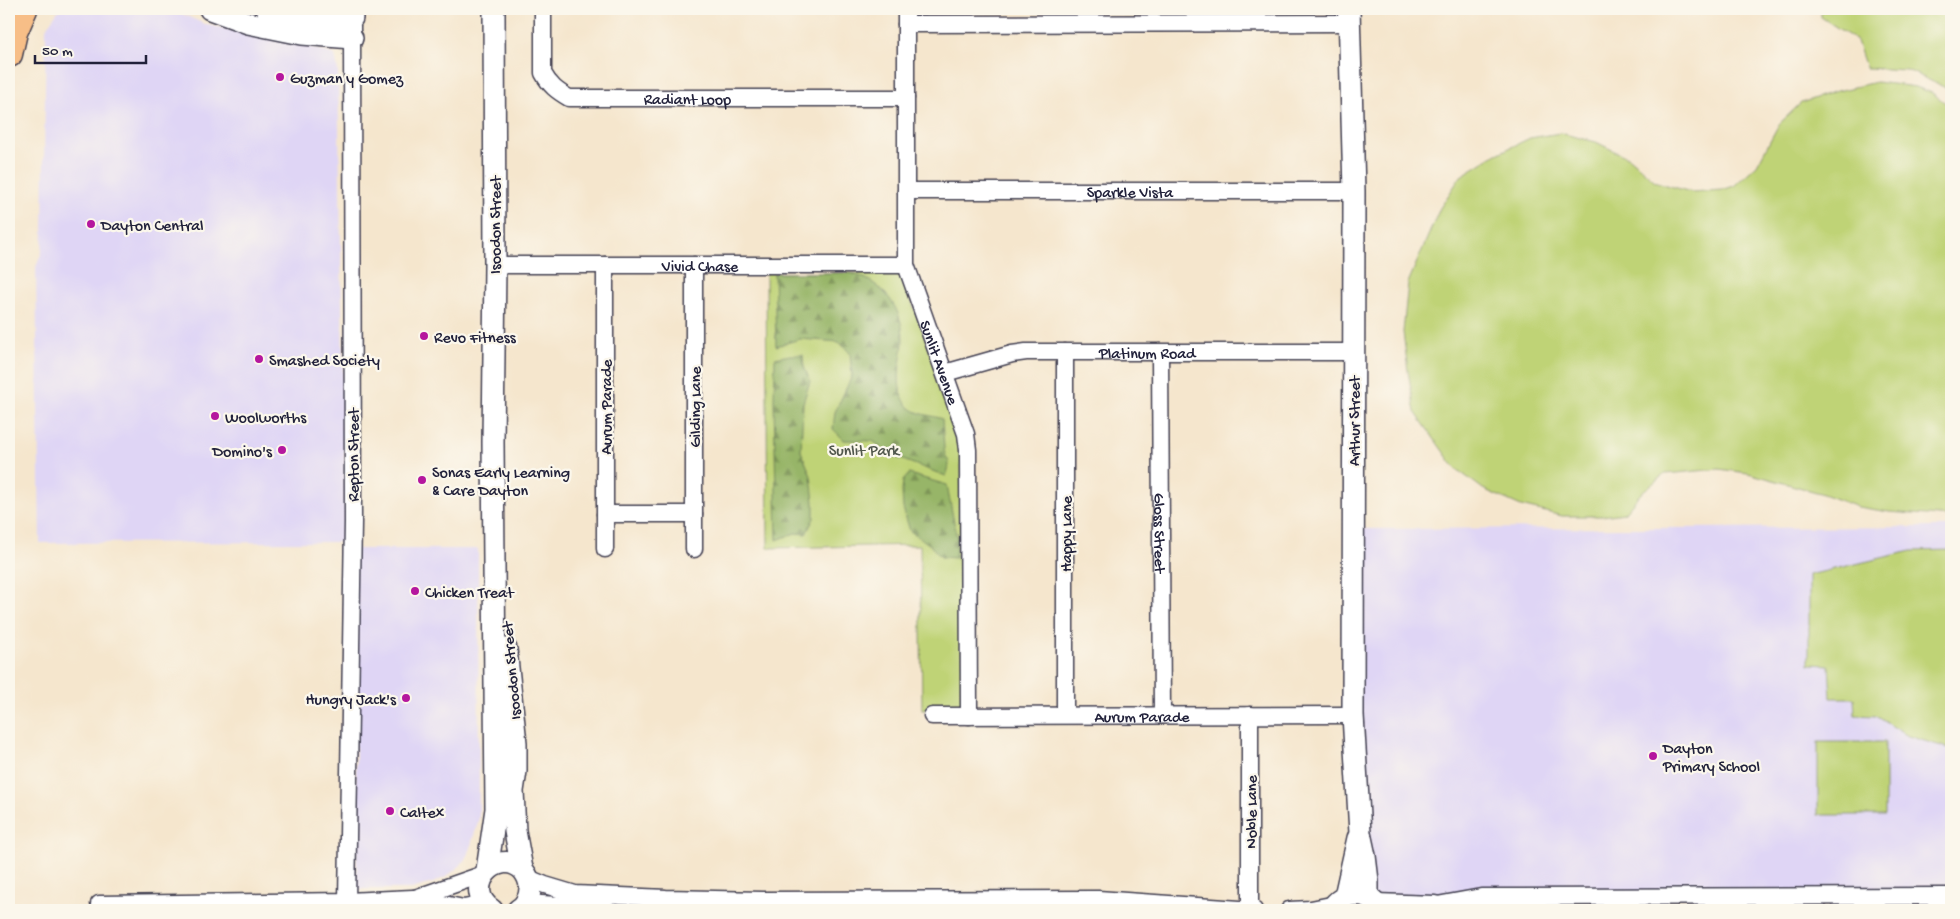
<svg xmlns="http://www.w3.org/2000/svg" width="1960" height="919" font-family="'Gochi Hand',sans-serif">
<style>
.built{fill:#dfd5f5}
.green{fill:#bfd376;stroke:#707a58}
.forest{fill:url(#forest-firs);stroke:#5c6c51}
.lines{fill:none;stroke-linecap:round;stroke-linejoin:round}
.minor-casing{stroke:#423f51;stroke-width:19}
.tertiary-casing{stroke:#423f51;stroke-width:24}
.primary-casing{stroke:#423f51;stroke-width:29}
.minor{stroke:#fff;stroke-width:16}
.tertiary{stroke:#fff;stroke-width:21}
.primary{stroke:#f7be87;stroke-width:26}
.poi-dot{fill:#b5179e;stroke:#fbf7ec;stroke-width:2}
.labels{text-anchor:middle;stroke-width:4.5;stroke-linejoin:round;paint-order:stroke}
.poi-label{font-size:16px;fill:#22223b;stroke:#fbf7ec;text-anchor:start}
.street-label{font-size:16px;fill:#22223b;stroke:#fbf7ec}
.park-label{font-size:16px;fill:#51574d;stroke:#fbf7ec}
</style>
<defs>
<pattern id="forest-firs" width="22" height="20" patternUnits="userSpaceOnUse" patternTransform="scale(1.25)"><rect width="22" height="20" fill="#97b567"/><path d="M5 1l3.5 6h-7zM16 11l3.5 6h-7z" fill="#7b9356"/></pattern>
</defs>
<rect width="100%" height="100%" fill="#fbf7ec"/>
<filter id="ink" filterUnits="userSpaceOnUse"><feTurbulence type="fractalNoise" baseFrequency=".02" numOctaves="2"/><feDisplacementMap in="SourceGraphic" scale="10" xChannelSelector="R" yChannelSelector="G"/><feConvolveMatrix kernelMatrix="1 2 1 2 8 2 1 2 1" color-interpolation-filters="sRGB"/></filter>
<filter id="wash" filterUnits="userSpaceOnUse"><feTurbulence type="fractalNoise" baseFrequency=".0096" numOctaves="4" result="noise"/><feDisplacementMap in="SourceGraphic" scale="20" xChannelSelector="R" yChannelSelector="G"/><feGaussianBlur stdDeviation="1.12" result="paint"/><feColorMatrix in="noise" values="0 0 0 0 0 0 0 0 0 0 0 0 0 0 0 0 0 1.4 0 .05"/><feComposite in="paint" operator="in"/></filter>
<g filter="url(#wash)">
<rect width="100%" height="100%" fill="#f5e6cd"/>
<path class="built" d="M62,9H171L207,25L297,42L335,55L338,71L346,541L340,542L40,543L36,267L42,252L43,230L46,28L58,11Z
M936,9H1340L936,11Z
M1951,527V896L1368,897L1353,529Z
M354,549H478L479,818L468,855L460,866L446,877L433,883L411,889H357Z"/>
<path class="green" d="M1821,9H1951V82L1946,88L1907,70L1866,68L1857,41L1821,17Z
M1876,82L1916,87L1932,93L1951,107V517L1889,512L1858,507L1820,493L1748,473L1719,469L1665,474L1643,491L1624,513L1602,516H1562L1521,506L1483,489L1455,468L1415,412L1408,371L1403,332L1408,283L1440,208L1461,176L1493,156L1530,138L1560,133L1596,142L1629,158L1655,181L1663,184L1691,192L1722,190L1734,186L1757,165L1779,124L1801,103L1833,92Z
M766,273H901L961,434L964,709L922,710L920,545L768,548Z
M1951,550V749L1908,736L1876,716L1855,715L1854,698H1831L1829,665L1809,664V575L1911,551Z
M1818,742H1885V815H1818Z
M1501,907L1528,908L1531,910H1462Z"/>
<path class="forest" d="M774,273C792,273 810,273 828,273C835,273 844,272 851,273C887,283 908,315 902,352C899,370 895,392 909,407C917,415 932,415 942,419C943,429 943,438 944,448C945,462 953,457 946,476L892,456L873,441L844,440L833,429L835,412L852,376L850,353L839,342L800,339L776,346Z
M790,355H803L804,367L810,381L803,403L801,451L811,476L814,502V518L806,534L795,533L777,540L774,401L775,358Z
M909,474L947,485L957,539L955,558L941,557L929,544L910,531L903,508L902,490L903,481Z"/>
</g>
<g filter="url(#ink)">
<g class="lines">
<defs>
<g id="minor">
<path id="s1" d="M543,9V73C550,86 557,91 569,98H906"/>
<path id="s2" d="M906,9V265L966,434L968,450L969,716"/>
<path d="M906,24L1349,23"/>
<path id="s3" d="M906,191H1354"/>
<path id="s4" d="M495,265H906"/>
<path d="M605,265V549"/>
<path d="M694,265V549"/>
<path d="M1065,352V715"/>
<path id="s5" d="M1160,352L1162,715"/>
<path id="s6" d="M945,373L1012,354L1026,352H1353"/>
<path d="M605,514H694"/>
<path id="s7" d="M932,716L1353,715"/>
<path d="M528,878L545,885L575,894L666,898L763,900L1098,899L1254,910"/>
<path d="M415,898L484,874"/>
<path d="M347,901L353,522L352,26"/>
<path d="M1375,902L1435,904"/>
<path d="M526,903L573,906L604,905"/>
<path d="M99,904L347,901L413,898L464,908L484,904"/>
<path d="M1250,910V715"/>
<path d="M1289,910L1311,909L1336,904"/>
<path d="M1423,910L1437,905L1481,897L1951,896"/>
</g>
<path id="tertiary" d="M210,9L248,23L302,34L352,38
M1349,9L1354,191L1353,715L1360,833L1365,856L1368,881V897
M268,12L306,18H352
M506,649L516,743V771L513,791L515,831L522,869
M487,870L496,809L493,442L495,265L494,9
M1345,896L1358,838
M492,910C460,889 497,845 523,870C527,875 530,881 530,888C530,897 526,905 518,910
M1331,910C1342,890 1370,889 1381,910"/>
<path id="primary" d="M9,54L14,32L24,9"/>
</defs>
<use href="#minor" class="minor-casing"/>
<use href="#tertiary" class="tertiary-casing"/>
<use href="#primary" class="primary-casing"/>
<use href="#minor" class="minor"/>
<use href="#tertiary" class="tertiary"/>
<use href="#primary" class="primary"/>
</g>
</g>
<g class="poi-dot">
<circle cx="280" cy="77" r="5"/>
<circle cx="91" cy="224" r="5"/>
<circle cx="424" cy="336" r="5"/>
<circle cx="259" cy="359" r="5"/>
<circle cx="215" cy="416" r="5"/>
<circle cx="282" cy="450" r="5"/>
<circle cx="422" cy="480" r="5"/>
<circle cx="415" cy="591" r="5"/>
<circle cx="406" cy="698" r="5"/>
<circle cx="1653" cy="756" r="5"/>
<circle cx="390" cy="811" r="5"/>
</g>
<g class="labels">
<g class="poi-label">
<text x="290" y="83">Guzman y Gomez</text>
<text x="101" y="230">Dayton Central</text>
<text x="434" y="342">Revo Fitness</text>
<text x="269" y="365">Smashed Society</text>
<text x="225" y="422">Woolworths</text>
<text x="272" y="456" text-anchor="end">Domino's</text>
<text x="432" y="477">Sonas Early Learning<tspan x="432" dy="18">&amp; Care Dayton</tspan></text>
<text x="425" y="597">Chicken Treat</text>
<text x="396" y="704" text-anchor="end">Hungry Jack's</text>
<text x="1663" y="753">Dayton<tspan x="1663" dy="18">Primary School</tspan></text>
<text x="400" y="817">Caltex</text>
</g>
<g class="street-label">
<text dy="6" stroke="none"><textPath href="#s1" startOffset="219">Radiant Loop</textPath></text>
<text dy="6" stroke="none"><textPath href="#s3" startOffset="224">Sparkle Vista</textPath></text>
<text transform="translate(494 225) rotate(-90)" y="6">Isoodon Street</text>
<text dy="6" stroke="none"><textPath href="#s4" startOffset="205">Vivid Chase</textPath></text>
<text dy="6" stroke="none"><textPath href="#s6" startOffset="205">Platinum Road</textPath></text>
<text dy="6" stroke="none"><textPath href="#s2" startOffset="359">Sunlit Avenue</textPath></text>
<text transform="translate(605 407) rotate(-90)" y="6">Aurum Parade</text>
<text transform="translate(694 407) rotate(-90)" y="6">Gilding Lane</text>
<text transform="translate(1353 421) rotate(-90)" y="6">Arthur Street</text>
<text transform="translate(352 455) rotate(-90)" y="6">Repton Street</text>
<text transform="translate(1065 534) rotate(-90)" y="6">Happy Lane</text>
<text dy="6" stroke="none"><textPath href="#s5" startOffset="181">Gloss Street</textPath></text>
<text transform="translate(510 671) rotate(-95)" y="6">Isoodon Street</text>
<text dy="6" stroke="none"><textPath href="#s7" startOffset="210">Aurum Parade</textPath></text>
<text transform="translate(1250 812) rotate(-90)" y="6">Noble Lane</text>
</g>
<g class="park-label">
<text x="864" y="455">Sunlit Park</text>
</g>
</g>
<rect width="1960" height="919" fill="none" stroke="#fbf7ec" stroke-width="30"/>
<path d="M35 55v8h111v-8" fill="none" stroke="#22223b" stroke-width="2.5"/>
<text x="42" y="55" font-size="15" fill="#22223b" stroke="#fbf7ec" stroke-width="4" paint-order="stroke">50 m</text>
</svg>
